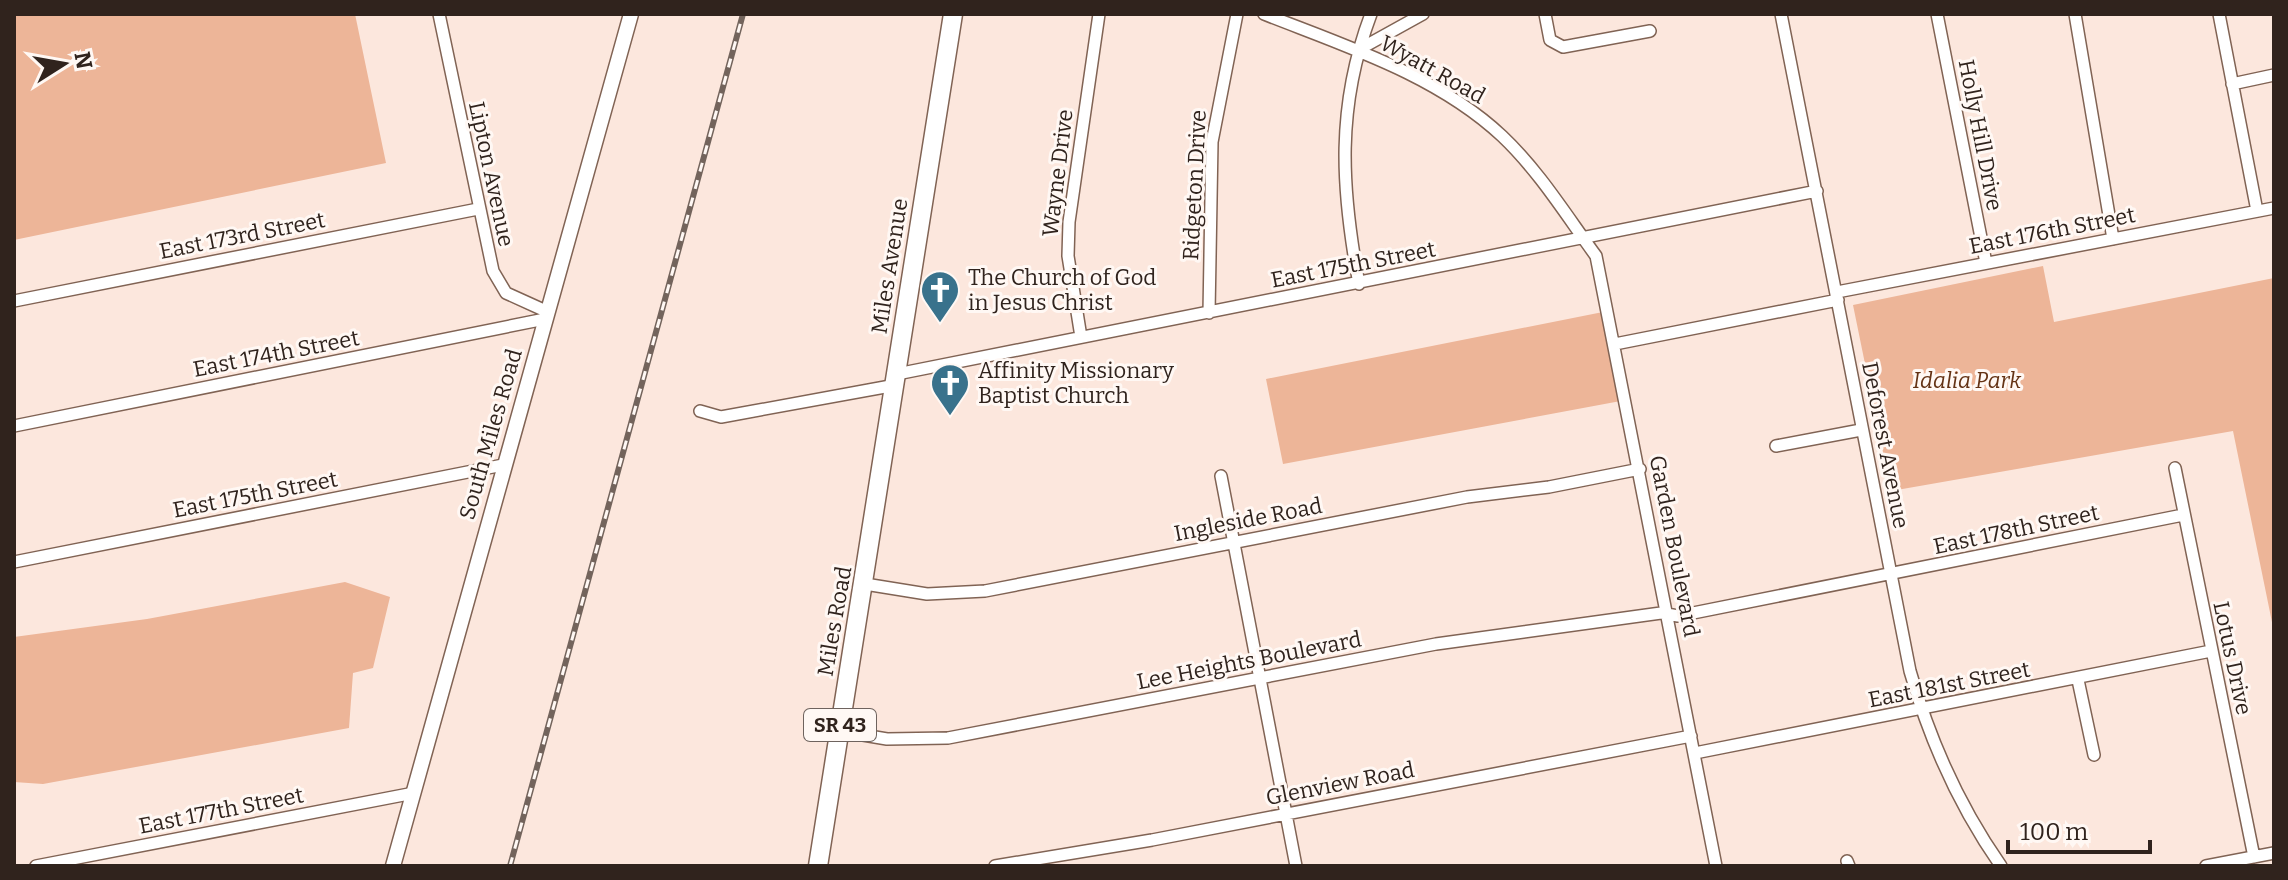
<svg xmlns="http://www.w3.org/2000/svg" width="2288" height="880" font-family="Bitter,serif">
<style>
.green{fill:#edb598}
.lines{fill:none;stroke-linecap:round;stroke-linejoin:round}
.minor-casing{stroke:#806354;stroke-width:14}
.tertiary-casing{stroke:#806354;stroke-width:17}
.primary-casing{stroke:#806354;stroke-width:21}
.minor{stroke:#fff;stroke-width:11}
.tertiary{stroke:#fff;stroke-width:14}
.primary{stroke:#fff;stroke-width:18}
.rail-casing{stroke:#73645c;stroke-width:6}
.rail{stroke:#fff8f4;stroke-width:3;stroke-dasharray:9;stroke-linecap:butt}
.labels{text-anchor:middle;stroke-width:6;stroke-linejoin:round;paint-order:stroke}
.shield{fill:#fff8f4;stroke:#6e635e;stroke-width:2}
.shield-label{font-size:20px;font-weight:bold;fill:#30231d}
.street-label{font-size:22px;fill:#30231d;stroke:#fff8f4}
.poi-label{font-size:22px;fill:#30231d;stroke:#fff8f4;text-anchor:start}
.park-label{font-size:22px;font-style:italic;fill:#643214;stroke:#fff8f4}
</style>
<rect width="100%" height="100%" fill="#fce7dd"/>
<path class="green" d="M14,14H355L386,163L14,240Z
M2043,266L2054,322L2274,278V632L2233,431L1891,491L1853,305Z
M1608,311L1626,400L1283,464L1266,379Z
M345,582L390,597L373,668L353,673L349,728L43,784L14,782V637L147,619Z"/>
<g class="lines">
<defs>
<path id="minor" d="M439,14L493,271L506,293L548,312
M1264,14C1345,46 1437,75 1502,136C1539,171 1566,215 1596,256L1716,866
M1545,14L1550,40L1563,47L1650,31
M1781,14L1910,671C1930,741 1959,806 2001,866
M1937,14L1986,263
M2075,14L2113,239
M2219,14L2257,211
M1358,50L1423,14
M2232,84L2274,75
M1359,284C1341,188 1336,107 1371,14
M1837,292L2274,208
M14,301L478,209
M1209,313L1212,142L1237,14
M1081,337L1068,256L1069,222L1099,14
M1615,344L1838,300
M897,374L1817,191
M700,411L721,417L896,385
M14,426L545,319
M1776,446L1861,430
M2175,468L2254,857
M1221,476L1296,866
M14,562L503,465
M865,584L927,594L985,591L1467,497L1549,487L1640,469
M2078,680L2094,755
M839,731L887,739L948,738L1436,644L1661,613L1678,616L2183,515
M1695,753L2211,651
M1847,861L1849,866
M36,866L414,793
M995,866L1152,840L1691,736
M2206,866L2274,853"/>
<path id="tertiary" d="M393,866L631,14"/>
<path id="primary" d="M818,866L953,14"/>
</defs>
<use href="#minor" class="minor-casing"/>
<use href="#tertiary" class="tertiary-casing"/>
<use href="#primary" class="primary-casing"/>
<use href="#minor" class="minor"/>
<use href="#tertiary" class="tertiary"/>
<use href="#primary" class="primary"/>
<defs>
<path id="rail" d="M510,866L743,14"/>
</defs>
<use href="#rail" class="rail-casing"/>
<use href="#rail" class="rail"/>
</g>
<defs>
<symbol id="church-pin" viewBox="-11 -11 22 30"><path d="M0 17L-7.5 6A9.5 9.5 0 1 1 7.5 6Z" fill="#39728c" stroke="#fff8f4"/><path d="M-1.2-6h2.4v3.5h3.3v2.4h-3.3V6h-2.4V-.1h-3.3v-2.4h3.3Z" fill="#fff"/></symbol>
</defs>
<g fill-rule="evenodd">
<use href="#church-pin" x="918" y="268" width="44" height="60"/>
<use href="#church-pin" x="928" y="361" width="44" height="60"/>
</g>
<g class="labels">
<rect class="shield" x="804" y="709" width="72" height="32" rx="6"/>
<g class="shield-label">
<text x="840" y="732">SR 43</text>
</g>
<g class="street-label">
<text transform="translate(1433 69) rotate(29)" y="8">Wyatt Road</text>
<text transform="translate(1981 135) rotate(79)" y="8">Holly Hill Drive</text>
<text transform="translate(1057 173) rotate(-83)" y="8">Wayne Drive</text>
<text transform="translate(492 174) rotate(78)" y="8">Lipton Avenue</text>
<text transform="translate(1194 185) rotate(-87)" y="8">Ridgeton Drive</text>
<text transform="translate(2052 230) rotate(-11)" y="8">East 176th Street</text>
<text transform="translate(242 235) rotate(-11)" y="8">East 173rd Street</text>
<text transform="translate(1353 264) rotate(-11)" y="8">East 175th Street</text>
<text transform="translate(889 266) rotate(-81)" y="8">Miles Avenue</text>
<text transform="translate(276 353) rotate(-11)" y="8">East 174th Street</text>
<text transform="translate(490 434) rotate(-74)" y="8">South Miles Road</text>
<text transform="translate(1886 445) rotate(79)" y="8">Deforest Avenue</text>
<text transform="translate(255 494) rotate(-11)" y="8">East 175th Street</text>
<text transform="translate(1248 519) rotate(-11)" y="8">Ingleside Road</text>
<text transform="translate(2016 529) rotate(-12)" y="8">East 178th Street</text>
<text transform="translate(1675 546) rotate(79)" y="8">Garden Boulevard</text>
<text transform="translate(834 621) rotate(-80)" y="8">Miles Road</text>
<text transform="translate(2233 658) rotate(78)" y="8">Lotus Drive</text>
<text transform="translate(1249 660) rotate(-11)" y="8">Lee Heights Boulevard</text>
<text transform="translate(1949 684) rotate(-11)" y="8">East 181st Street</text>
<text transform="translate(1340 783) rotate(-11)" y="8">Glenview Road</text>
<text transform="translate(221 810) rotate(-11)" y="8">East 177th Street</text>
</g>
<g class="poi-label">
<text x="968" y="285">The Church of God<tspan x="968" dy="25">in Jesus Christ</tspan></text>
<text x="978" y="378">Affinity Missionary<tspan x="978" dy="25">Baptist Church</tspan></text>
</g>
<g class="park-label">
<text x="1967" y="388">Idalia Park</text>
</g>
</g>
<rect width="2288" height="880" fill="none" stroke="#30231d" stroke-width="32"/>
<g transform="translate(64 64) rotate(79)" stroke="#fff8f4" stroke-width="6" paint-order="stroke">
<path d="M0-6L14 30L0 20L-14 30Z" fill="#30231d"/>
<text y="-12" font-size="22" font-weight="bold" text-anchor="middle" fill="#30231d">N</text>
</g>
<path d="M2008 840v12h142v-12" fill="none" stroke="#30231d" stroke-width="4"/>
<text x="2020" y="840" font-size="24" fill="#30231d" stroke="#fff8f4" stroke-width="6" paint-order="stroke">100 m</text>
</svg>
